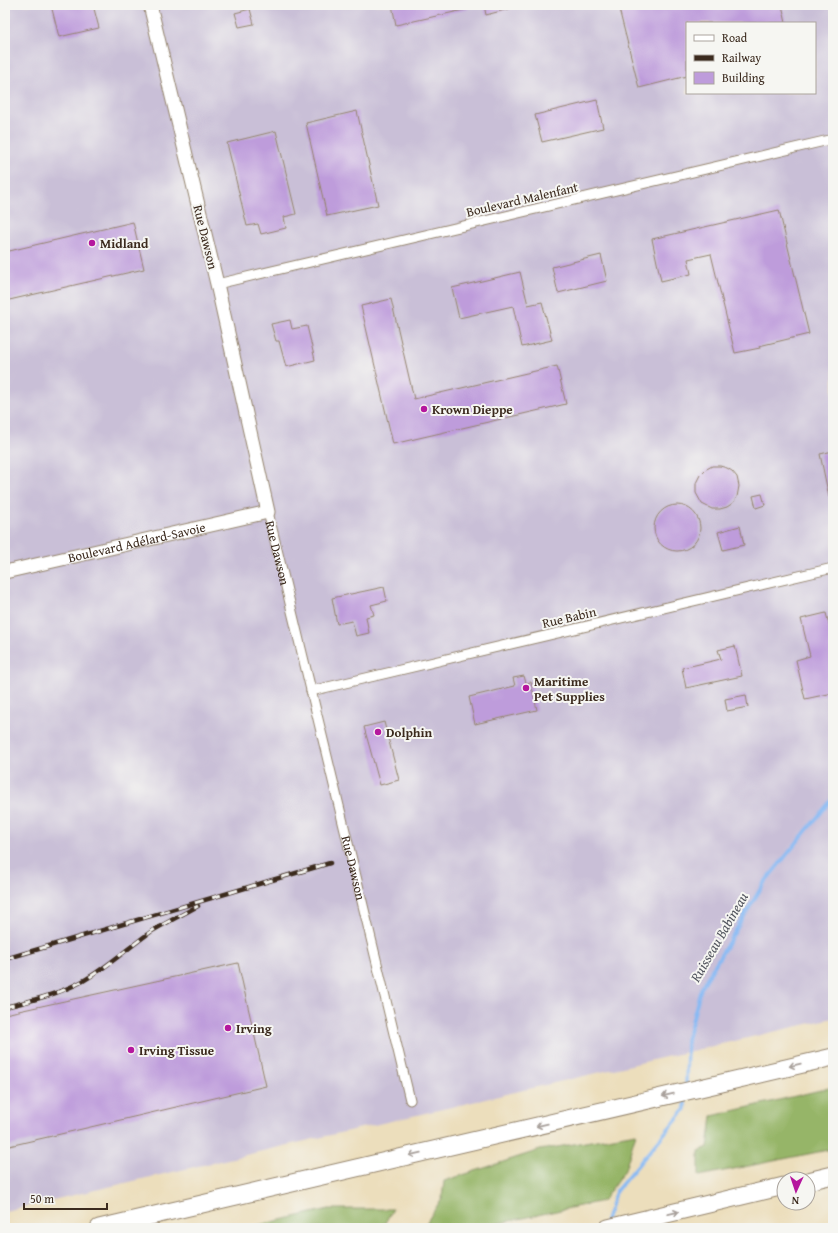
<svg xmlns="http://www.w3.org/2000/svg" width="838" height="1233" font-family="'Gentium Book Plus',serif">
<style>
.industrial{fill:#c9bfd7;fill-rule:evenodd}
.forest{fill:#96b568;stroke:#687043}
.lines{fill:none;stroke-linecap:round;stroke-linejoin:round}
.stream{stroke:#87baf4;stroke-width:3.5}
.building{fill:#be9cdb}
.street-casing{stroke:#94846d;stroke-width:11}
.secondary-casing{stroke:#94846d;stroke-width:15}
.highway-casing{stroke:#94846d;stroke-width:19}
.street{stroke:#fff;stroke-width:9}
.secondary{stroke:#fff;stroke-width:13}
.highway{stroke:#fff;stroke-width:17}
.rail-casing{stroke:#3b2a1e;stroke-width:4.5}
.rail{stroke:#f6f6f2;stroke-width:3;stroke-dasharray:9;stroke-linecap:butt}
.oneway{stroke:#a79f9a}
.poi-dot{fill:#b5179e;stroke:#f6f6f2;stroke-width:1.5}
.labels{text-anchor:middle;stroke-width:4;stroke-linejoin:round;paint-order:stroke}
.street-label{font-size:13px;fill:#3b2a1e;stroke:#f6f6f2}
.poi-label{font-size:13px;font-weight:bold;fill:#3b2a1e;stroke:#f6f6f2;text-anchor:start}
.water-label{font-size:14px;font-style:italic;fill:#52555e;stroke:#f6f6f2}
</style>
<rect width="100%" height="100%" fill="#f6f6f2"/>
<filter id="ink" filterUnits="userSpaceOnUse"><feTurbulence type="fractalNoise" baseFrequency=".025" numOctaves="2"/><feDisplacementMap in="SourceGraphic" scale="8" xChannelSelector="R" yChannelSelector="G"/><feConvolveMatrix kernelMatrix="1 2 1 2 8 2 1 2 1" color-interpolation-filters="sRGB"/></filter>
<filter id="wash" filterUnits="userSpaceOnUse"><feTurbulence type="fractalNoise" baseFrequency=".012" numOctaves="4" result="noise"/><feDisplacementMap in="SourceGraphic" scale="16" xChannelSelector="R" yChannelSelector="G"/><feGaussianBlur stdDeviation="0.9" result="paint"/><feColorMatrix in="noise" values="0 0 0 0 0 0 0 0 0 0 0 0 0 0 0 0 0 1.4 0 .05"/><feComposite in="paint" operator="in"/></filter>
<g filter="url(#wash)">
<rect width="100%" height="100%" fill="#ecdebc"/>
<path class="industrial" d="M5,5H833V1018L5,1211ZM687,23H815V93H687Z"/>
<path class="forest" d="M833,1087V1149L699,1176V1151L708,1147L712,1116Z
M636,1133L625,1170L603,1201L477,1228H423L442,1198L444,1181L540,1150Z
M329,1209H393L382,1228H246Z"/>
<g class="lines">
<path class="stream" d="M686,1086L687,1040L701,988L764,883L833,798
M605,1223L616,1191L685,1109V1097"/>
</g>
<g id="blocks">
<path class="building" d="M51,5H93L99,28L59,37Z
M392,5H468V9L396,25Z
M484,5H511L512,8L486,15Z
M618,5H782L786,23H687V76L639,88Z
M250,9L254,24L239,27L235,13Z
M597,100L603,128L542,142L535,115Z
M357,111L378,205L327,216L306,123Z
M276,131L296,214L284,217L286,228L261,234L258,224L247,226L227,143Z
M779,210L809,334L759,346L760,348L735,353L711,254L688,259L691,274L661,281L652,239Z
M133,222L144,269L5,301V252Z
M601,255L607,281L558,293L552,267Z
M520,272L528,305L542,302L552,340L522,347L513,306L459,318L452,288Z
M391,299L414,399L557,366L566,404L393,444L361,306Z
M290,320L292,329L307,326L315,360L286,367L279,341H276L271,324Z
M833,451V497H829L820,454Z
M712,466H720L727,468L732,471L737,477L739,486L737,497L733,503L727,507L720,509H712L702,504L696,493V483L700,475L705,470Z
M762,494L765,505L756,508L753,496Z
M654 528a23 23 0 1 1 46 0a23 23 0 1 1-46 0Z
M740,526L744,545L723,550L718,532Z
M384,587L387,601L371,605L374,615L366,617L369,633L356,636L352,621L337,624L332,598Z
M826,613L833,641V651L830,652L833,666V693L805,699L796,660L810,656L801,619Z
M735,646L742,676L686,688L682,668L721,659L718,650Z
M524,676L526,683L531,682L537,710L475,724L469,697L515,686L513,678Z
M746,695L748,707L727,711L725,699Z
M384,722L399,780L380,785L364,727Z
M238,963L266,1086L5,1147V1014Z"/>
</g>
</g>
<g filter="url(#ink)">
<use href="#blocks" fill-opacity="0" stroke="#94846d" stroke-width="1"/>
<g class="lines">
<defs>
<g id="street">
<path d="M217,284L833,139"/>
<path id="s1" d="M268,512L410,1100"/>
<path d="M311,691L833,568"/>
</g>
<g id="secondary">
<path id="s2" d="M5,572L268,512L217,284L150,5"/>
</g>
<path id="highway" d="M808,1181L833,1175
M99,1228L833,1057
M608,1228L784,1186"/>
</defs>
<use href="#street" class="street-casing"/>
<use href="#secondary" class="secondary-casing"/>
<use href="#highway" class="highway-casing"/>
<use href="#street" class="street"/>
<use href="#secondary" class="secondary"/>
<use href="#highway" class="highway"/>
<defs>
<path id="rail" d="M5,959L330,863
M5,1007C31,1001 59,994 83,981C108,967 129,947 152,931C167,922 183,914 198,906"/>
</defs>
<use href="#rail" class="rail-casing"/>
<use href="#rail" class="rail"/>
</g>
<defs><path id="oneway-shaft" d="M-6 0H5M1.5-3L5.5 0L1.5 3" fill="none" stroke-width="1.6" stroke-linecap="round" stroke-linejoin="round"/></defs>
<g class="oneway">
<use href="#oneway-shaft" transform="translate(795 1065) rotate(167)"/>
<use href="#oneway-shaft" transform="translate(668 1095) rotate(167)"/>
<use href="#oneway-shaft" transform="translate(542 1125) rotate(167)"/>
<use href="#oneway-shaft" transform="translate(415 1154) rotate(167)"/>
<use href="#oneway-shaft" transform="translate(673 1213) rotate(-13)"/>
</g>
</g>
<g class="poi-dot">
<circle cx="92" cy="243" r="4"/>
<circle cx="424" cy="409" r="4"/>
<circle cx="526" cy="688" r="4"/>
<circle cx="378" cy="732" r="4"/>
<circle cx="228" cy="1028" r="4"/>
<circle cx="131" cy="1050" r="4"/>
</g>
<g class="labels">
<g class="street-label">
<text transform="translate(522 199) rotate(-13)" y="5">Boulevard Malenfant</text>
<text transform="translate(206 237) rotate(76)" y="5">Rue Dawson</text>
<text dy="5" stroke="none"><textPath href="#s2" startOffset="135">Boulevard Adélard-Savoie</textPath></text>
<text dy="5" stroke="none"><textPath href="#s1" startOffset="42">Rue Dawson</textPath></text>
<text transform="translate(569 617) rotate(-13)" y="5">Rue Babin</text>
<text dy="5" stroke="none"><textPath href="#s1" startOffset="366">Rue Dawson</textPath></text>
</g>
<g class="poi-label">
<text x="100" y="248">Midland</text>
<text x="432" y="414">Krown Dieppe</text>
<text x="534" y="686">Maritime<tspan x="534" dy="15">Pet Supplies</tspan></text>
<text x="386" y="737">Dolphin</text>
<text x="236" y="1033">Irving</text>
<text x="139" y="1055">Irving Tissue</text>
</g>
<g class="water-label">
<text transform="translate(719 937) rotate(-60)" y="5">Ruisseau Babineau</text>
</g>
</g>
<rect width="838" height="1233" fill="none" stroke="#f6f6f2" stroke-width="20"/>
<rect x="686" y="22" width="130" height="72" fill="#f6f6f2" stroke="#aba49d"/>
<rect x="694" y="35" width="20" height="6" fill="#ffffff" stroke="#aba49d"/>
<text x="722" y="42" font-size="12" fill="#3b2a1e">Road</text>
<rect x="694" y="55" width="20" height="6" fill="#3b2a1e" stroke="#aba49d"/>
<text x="722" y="62" font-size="12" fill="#3b2a1e">Railway</text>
<rect x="694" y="72" width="20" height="12" fill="#be9cdb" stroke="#aba49d"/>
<text x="722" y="82" font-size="12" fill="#3b2a1e">Building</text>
<g transform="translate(796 1191) rotate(183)"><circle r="19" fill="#f6f6f2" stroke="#aba49d"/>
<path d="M0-3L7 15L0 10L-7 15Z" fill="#b5179e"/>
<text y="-6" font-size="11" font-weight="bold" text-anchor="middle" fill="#3b2a1e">N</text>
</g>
<path d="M24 1203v6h83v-6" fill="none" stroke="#3b2a1e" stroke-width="2"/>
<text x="30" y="1203" font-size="12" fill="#3b2a1e" stroke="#f6f6f2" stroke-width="3" paint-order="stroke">50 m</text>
</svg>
